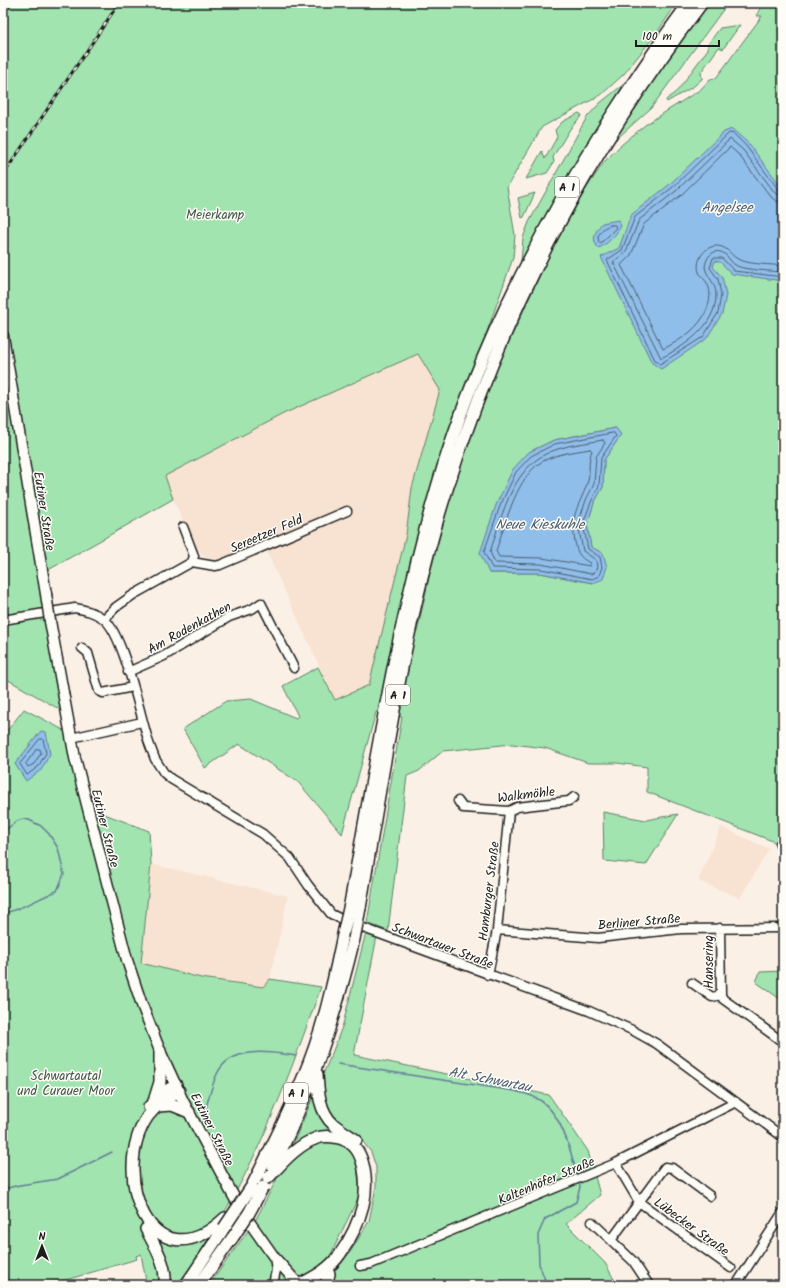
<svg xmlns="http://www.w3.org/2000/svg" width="786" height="1288" font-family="Kalam,sans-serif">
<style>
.built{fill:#f8e2d1}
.green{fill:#a1e4af;stroke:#5e8066;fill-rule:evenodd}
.water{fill:#90beea;stroke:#627d98}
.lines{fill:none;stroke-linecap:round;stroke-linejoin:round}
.shore{stroke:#4a5d6e;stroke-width:1}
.stream{stroke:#627d98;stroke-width:1.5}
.minor-casing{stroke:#1c1c1c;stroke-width:11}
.major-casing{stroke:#1c1c1c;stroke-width:13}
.highway-casing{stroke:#1c1c1c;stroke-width:14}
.minor{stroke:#fdfcf7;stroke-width:8}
.major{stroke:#fdfcf7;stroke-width:10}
.highway{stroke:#fdfcf7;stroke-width:11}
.rail-casing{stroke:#1c1c1c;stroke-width:3}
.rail{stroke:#fdfcf7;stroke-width:1.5;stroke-dasharray:4.5;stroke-linecap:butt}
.major-bridge-casing{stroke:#1c1c1c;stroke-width:13;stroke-linecap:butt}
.highway-bridge-casing{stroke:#1c1c1c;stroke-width:14;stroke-linecap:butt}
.major-bridge{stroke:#fdfcf7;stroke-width:10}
.highway-bridge{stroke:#fdfcf7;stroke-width:11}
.labels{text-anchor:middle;stroke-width:3;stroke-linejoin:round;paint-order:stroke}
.shield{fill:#fdfcf7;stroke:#605f5e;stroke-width:1}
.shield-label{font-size:12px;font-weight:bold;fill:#1c1c1c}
.park-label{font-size:13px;fill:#445848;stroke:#fdfcf7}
.street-label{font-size:13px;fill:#1c1c1c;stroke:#fdfcf7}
.water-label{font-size:14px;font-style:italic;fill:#4a5d6e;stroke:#fdfcf7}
</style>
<rect width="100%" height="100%" fill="#fbf0e6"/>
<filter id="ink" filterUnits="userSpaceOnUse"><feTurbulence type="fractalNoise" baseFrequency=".025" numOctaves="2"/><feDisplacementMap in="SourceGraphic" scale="8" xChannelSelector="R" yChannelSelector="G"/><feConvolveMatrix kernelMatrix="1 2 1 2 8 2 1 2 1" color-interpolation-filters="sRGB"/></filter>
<g filter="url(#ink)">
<path class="built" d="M418,354L440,390L412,488L406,535L369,685L335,700L264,546L216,565L197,550L173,499L164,476L283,414Z
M721,827L769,849L740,898L698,881Z
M151,864L288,896L270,979L263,987L201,978L141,963Z"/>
<path class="green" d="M3,3H677L656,34L624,74L601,95L542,127L507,187L515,235L513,258L435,479L411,562L395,629L417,632L431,569L452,490L476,413L554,245L586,189L604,162L620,146L645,125L701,89L710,79L716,78L762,16H756L763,3H783V837L780,844L647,792V767L617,763H588L545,748L512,744L443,751L419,771L407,776L388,931L367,923L402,717L376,712L342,834L298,782L239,744L205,768L183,729L226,701L251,699L296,718L298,716L283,686L318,667L335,700L369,685L406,535L412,488L440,390L418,354L283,414L165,476L173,499L43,573L66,713L3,677ZM615,428L621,435L604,460L603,487L594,503L587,525L591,547L593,583L540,573H489L529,452L554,440Z
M708,3H728L651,108L612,143L664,64Z
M740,25L723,49L719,47L701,72L702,79L694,86L667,102L666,100L678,90L708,49V44L720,28Z
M624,84L521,261L523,238L529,222L587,117L600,103Z
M579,113L582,115L570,129L553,157L554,162L547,173L526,179L542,151L545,159L557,137L555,130L562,122Z
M535,193L524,217L522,218L518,198Z
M24,709L71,734L94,810L149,831L151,864L141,963L201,978L263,987L270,979L321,987C290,1073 260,1158 210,1236C201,1251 188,1274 175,1285H145L146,1281L141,1254L136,1256L137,1259L69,1279L38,1285H3V736Z
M603,812L646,820L678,814L646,865L604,861Z
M366,932L377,936L354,1055L549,1095L588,1151L600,1195L566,1224L605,1263L617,1285H328L329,1278L351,1251L369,1221L376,1187V1167L371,1152L359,1137L348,1146L356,1155L360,1194L330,1256L317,1272L289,1285H209L255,1221L283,1167L333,1051L343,1024Z
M783,971V1001L756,982L760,972Z"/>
<path class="water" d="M732,129L749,144L783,189V281L732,274L720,262L715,261L713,267L722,277L726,295L722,314L706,339L661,369L652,363L601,257L619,248L631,215L670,184L724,132Z
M618,220L621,226C618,233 606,246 598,248C591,238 595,232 602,223Z
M616,428L621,435L604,460L603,487L594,503L587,525L591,547L603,553L607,567L603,579L593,583L540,573H489L480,553L496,505L513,469L529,452L554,440Z
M41,731L46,732L50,754L41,770L26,781L15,764Z"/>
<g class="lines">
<path class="shore" d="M783,191L778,189L746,146L734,134L729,133L673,187L635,217L622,250L607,260L655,360L660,364L703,337L718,313L721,295L718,279L710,268L713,258H722L734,271L783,277
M783,196L775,193L743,150L730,139L676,191L639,220L626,252L613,262L661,358C685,346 716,326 716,295C716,282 707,278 705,267C706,256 715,246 726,255C729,258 732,264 737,266C745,270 772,271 783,272
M783,202L776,201L771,197L738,154L730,147L680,196L644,224L631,255L621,265L663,349C681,340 700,328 707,309C710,301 711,292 708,285C706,280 701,277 699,272C695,260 705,245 718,246C729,247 731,257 740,260C753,265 770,264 783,266
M611,225H615L616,228L602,242L599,243L598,237C601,230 604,227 611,225Z
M614,433L616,436L601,458L599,486L591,502L583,524L588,549L600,557L602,567L599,576L592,579L541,569L492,568L484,552L500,506L516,472L531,456L555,444Z
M603,440L605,443L596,457L594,484L586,500L578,524L583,551L596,560L597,567L595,572L591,574L541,564L495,563L490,552C503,513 513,462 558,449C572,444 588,443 603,440Z
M590,449L592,451C587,461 591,473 587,484C578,509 570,514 575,542C577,553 580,558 590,563V566L542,558L499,557L496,551C505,525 515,483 537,465C551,454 573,452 590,449Z
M40,739H43L46,753L38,767L27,775L20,764Z
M37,749H40L41,753L34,764L28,767L26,764Z"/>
<path class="stream" d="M3,832L17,821L23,819L29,820L41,826L49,834L58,848L64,874L57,891C41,897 19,911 3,913
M338,1064L515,1091C522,1093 530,1094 536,1098C561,1110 571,1151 577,1176
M205,1110C209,1098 212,1085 217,1074C230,1045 271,1052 296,1056
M3,1189L20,1185L58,1179L112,1152
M547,1285L539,1264L538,1235L545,1219L576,1202L580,1187L579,1181"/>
<defs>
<path id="minor" d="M183,527L194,556L192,562
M104,619L116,607L133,595L192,562L215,566L220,565L347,511
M3,620L75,608C85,610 95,612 104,619C124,635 140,715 149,743L155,759L164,773L171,779L263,834L290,858L308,885L331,914L347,922L589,1011L632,1030L657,1044L783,1137
M82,648L88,653L99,691L103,693L133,687
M128,672L164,656L229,617L252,609L261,603L294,668
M71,738L142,722
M458,801L463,808L509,811L517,807L569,801L574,797
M780,844L783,848
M720,928L721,995L723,999L783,1042
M497,930L598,938L681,929L783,928
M488,975L497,930L509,811
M692,983L712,997L721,995
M616,1163L639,1202L731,1268
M592,1222L633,1261L649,1285
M612,1239L665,1167L672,1168L710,1196
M360,1266L371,1264L616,1163L736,1102
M273,1285L276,1270L274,1257
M736,1285L783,1212"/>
<path id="major" d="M3,5L4,3
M3,336L46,594
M50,621L75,758L127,960L142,1005L160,1051L183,1101L229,1188L243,1213L274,1257L299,1285"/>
<path id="highway" d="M350,904C375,764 397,623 437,487C474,358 535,238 606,124C633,83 659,42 689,3
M360,908C384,770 404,623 447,489C504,309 588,153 702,3
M317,1074C318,1090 319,1111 333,1124C340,1130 349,1135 356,1140
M179,1091C168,1098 156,1105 148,1116C109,1172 150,1288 225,1218
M155,1098L160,1082V1051
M157,1106L172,1105L189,1112
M149,1107L162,1093L176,1085
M273,1167C310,1094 335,1018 354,939
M268,1178C282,1163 297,1145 317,1138C326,1135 339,1137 347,1141C366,1151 368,1185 363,1205C359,1221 350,1240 340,1254C330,1269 314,1277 299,1285
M252,1186C275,1140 298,1095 315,1046C328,1008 336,969 344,930
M146,1229C155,1246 167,1265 165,1285
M186,1285L224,1228
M199,1285L233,1237
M326,1285L329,1274"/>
</defs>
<use href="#minor" class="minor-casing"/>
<use href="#major" class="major-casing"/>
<use href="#highway" class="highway-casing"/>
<use href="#minor" class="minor"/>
<use href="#major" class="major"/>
<use href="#highway" class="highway"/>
<defs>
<path id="rail" d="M3,175L119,3"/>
</defs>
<use href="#rail" class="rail-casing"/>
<use href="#rail" class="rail"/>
<defs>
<path id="major-bridge" d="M46,594L50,621"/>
<path id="highway-bridge" d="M344,930L350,904
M354,939L360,908
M224,1228L252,1186
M233,1237L249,1213L263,1187"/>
</defs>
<use href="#major-bridge" class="major-bridge-casing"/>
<use href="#highway-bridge" class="highway-bridge-casing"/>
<use href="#major-bridge" class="major-bridge"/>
<use href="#highway-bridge" class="highway-bridge"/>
</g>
</g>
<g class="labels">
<g class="shield">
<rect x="555" y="177" width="24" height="20" rx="3"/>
<rect x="386" y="685" width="24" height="20" rx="3"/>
<rect x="284" y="1083" width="24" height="20" rx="3"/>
</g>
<g class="shield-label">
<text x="567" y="191">A 1</text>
<text x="398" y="699">A 1</text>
<text x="296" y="1097">A 1</text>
</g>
<g class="park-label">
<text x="215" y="219">Meierkamp</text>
<text x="66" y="1080">Schwartautal<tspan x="66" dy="15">und Curauer Moor</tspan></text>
</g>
<g class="street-label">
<text transform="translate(45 511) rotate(81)" y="5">Eutiner Straße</text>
<text transform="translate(266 533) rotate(-23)" y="5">Sereetzer Feld</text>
<text transform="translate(189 627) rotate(-29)" y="5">Am Rodenkathen</text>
<text transform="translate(526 794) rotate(-7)" y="5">Walkmöhle</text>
<text transform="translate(106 828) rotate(76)" y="5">Eutiner Straße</text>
<text transform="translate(488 891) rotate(-83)" y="5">Hamburger Straße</text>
<text transform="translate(639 921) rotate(-5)" y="5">Berliner Straße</text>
<text transform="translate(443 945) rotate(21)" y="5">Schwartauer Straße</text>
<text transform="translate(708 962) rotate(-90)" y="5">Hansering</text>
<text transform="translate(213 1129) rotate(63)" y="5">Eutiner Straße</text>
<text transform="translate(546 1180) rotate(-23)" y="5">Kaltenhöfer Straße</text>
<text transform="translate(692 1226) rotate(36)" y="5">Lübecker Straße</text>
</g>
<g class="water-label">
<text x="727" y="212">Angelsee</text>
<text x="540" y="529">Neue Kieskuhle</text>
<text transform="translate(490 1079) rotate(11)" y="5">Alt Schwartau</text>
</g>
</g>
<rect width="786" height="1288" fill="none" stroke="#fdfcf7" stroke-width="16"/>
<rect x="8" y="8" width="770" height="1272" fill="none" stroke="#1c1c1c" stroke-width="1.5" filter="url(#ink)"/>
<g transform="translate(42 1246)" stroke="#fdfcf7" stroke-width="3" paint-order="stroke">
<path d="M0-3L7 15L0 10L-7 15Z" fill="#1c1c1c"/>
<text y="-6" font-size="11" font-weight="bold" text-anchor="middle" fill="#1c1c1c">N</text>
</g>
<path d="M636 40v6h83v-6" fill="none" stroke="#1c1c1c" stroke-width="2"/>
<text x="642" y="40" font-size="12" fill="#1c1c1c" stroke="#fdfcf7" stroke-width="3" paint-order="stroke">100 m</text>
</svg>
